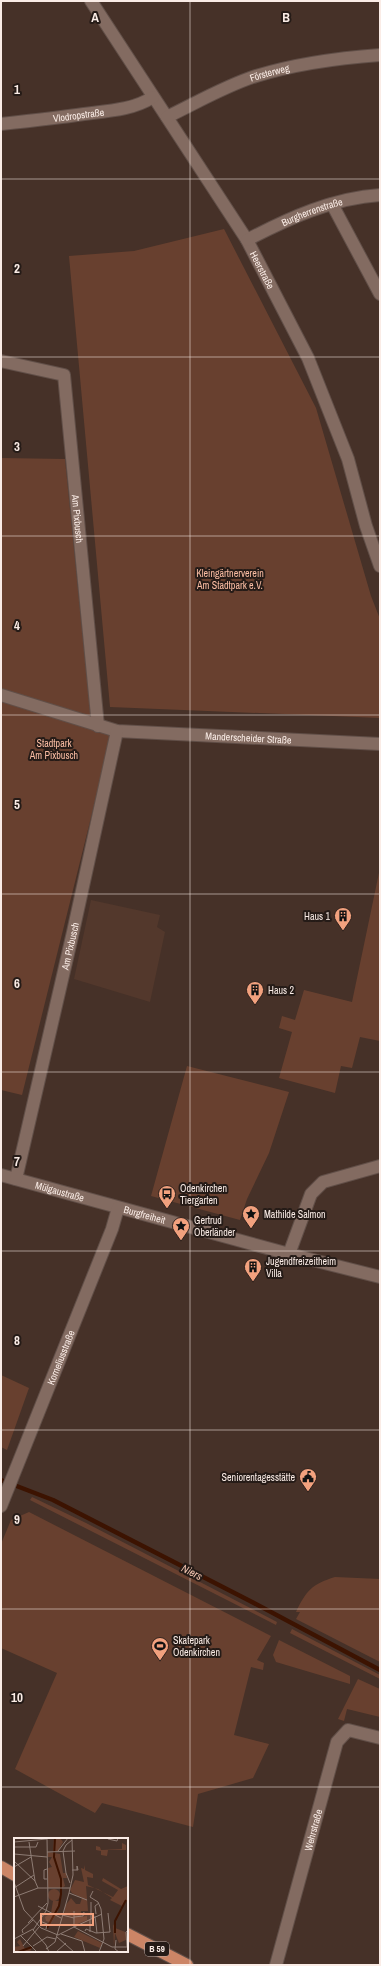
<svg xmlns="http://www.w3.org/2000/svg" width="381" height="1966" font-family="'Archivo Narrow',sans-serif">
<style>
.built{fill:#53382c}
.green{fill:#68402f}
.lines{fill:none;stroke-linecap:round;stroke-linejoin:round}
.stream{stroke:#3c1301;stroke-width:4.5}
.minor-casing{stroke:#614f48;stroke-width:14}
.major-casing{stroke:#614f48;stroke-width:14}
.minor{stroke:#836b61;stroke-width:12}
.major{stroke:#cc8566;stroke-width:12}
.grid{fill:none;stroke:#faece6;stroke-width:1;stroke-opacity:0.55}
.labels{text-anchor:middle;stroke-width:4;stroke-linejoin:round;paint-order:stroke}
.shield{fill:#251b17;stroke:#baada8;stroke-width:1}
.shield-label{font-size:9px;font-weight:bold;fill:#faece6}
.street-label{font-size:10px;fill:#faece6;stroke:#251b17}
.park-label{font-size:10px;fill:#fbbda3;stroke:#251b17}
.poi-label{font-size:10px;fill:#faece6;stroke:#251b17;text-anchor:start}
.water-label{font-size:11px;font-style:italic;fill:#f5c6b2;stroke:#251b17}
.inset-river{fill:none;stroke:#3c1301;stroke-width:2}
.inset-road{fill:none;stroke:#8e7c74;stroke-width:1}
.view{fill:#f2a17e;fill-opacity:0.15;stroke:#f2a17e;stroke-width:2}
.inset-edge{fill:none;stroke:#faece6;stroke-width:2}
.grid-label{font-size:13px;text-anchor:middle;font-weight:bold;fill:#faece6;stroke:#251b17;stroke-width:4;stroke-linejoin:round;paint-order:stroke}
</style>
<rect width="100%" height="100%" fill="#463128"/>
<path class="built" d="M91,900L160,915L157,927L165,932L150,1002L74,979Z"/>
<path class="green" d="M224,229L316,408L371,596L380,619V718L110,707L69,256L134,251Z
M1,458L65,459L90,710L113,729L22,1095L1,1090Z
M380,868V1041L360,1037L352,1068L341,1066L335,1093L279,1078L292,1032L279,1028L282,1016L295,1020L304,990L352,1002Z
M187,1066L289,1092L269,1153L247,1199L240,1220L151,1196Z
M1,1375L29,1388L7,1450L1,1447Z
M32,1497L86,1523L277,1622L276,1625L30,1500Z
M29,1512L271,1636L257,1660L264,1663L263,1670L251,1667L234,1735L269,1744L253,1778L198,1794L193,1827L102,1803L95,1813L15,1769L57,1673L1,1648V1544L11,1520Z
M335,1577L380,1579V1662L296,1619L300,1612H296C306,1591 312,1584 335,1577Z
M292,1629L380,1675V1679L290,1633Z
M279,1640L350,1676V1684L276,1662L273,1655Z
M358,1679L380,1689V1717L347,1709L344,1721L338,1719Z"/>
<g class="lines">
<path class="stream" d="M1,1480L53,1500L252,1602L380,1670"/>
<defs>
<g id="minor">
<path id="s1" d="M91,1L247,240L308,358L348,459L366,526L380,566"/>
<path id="s2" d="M167,117C196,103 225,86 256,76C295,64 339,58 380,55"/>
<path id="s3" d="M1,124C29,121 57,118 84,114C108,111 133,110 153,97"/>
<path d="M332,204L380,294"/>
<path id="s4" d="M247,240C289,218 333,198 380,195"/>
<path id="s5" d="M1,361L64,375L98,726"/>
<path id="s6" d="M1,695L117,731L380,744"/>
<path id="s7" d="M1,1175L289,1254L380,1277"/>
<path id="s8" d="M16,1179L73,932L117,731"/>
<path d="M289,1254L311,1194L323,1182L380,1166"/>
<path id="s9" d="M1,1506L112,1229L118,1208"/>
<path id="s10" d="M276,1965L337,1742L348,1730L380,1738"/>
</g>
<path id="major" d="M1,1867L15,1875
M127,1934L187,1965"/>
</defs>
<use href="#minor" class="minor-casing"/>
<use href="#major" class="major-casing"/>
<use href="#minor" class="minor"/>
<use href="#major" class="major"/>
</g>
<path class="grid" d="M190,1V1965M1,179H380M1,357H380M1,536H380M1,715H380M1,894H380M1,1072H380M1,1251H380M1,1430H380M1,1609H380M1,1787H380"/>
<defs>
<symbol id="building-pin" viewBox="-11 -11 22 30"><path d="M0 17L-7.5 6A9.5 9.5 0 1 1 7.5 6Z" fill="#f2a17e" stroke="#251b17"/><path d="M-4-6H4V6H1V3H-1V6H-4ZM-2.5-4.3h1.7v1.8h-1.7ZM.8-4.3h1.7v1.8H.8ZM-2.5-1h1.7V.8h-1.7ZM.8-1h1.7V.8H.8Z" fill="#111"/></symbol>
<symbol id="bus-pin" viewBox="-11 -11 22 30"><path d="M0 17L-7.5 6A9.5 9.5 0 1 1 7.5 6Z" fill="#f2a17e" stroke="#251b17"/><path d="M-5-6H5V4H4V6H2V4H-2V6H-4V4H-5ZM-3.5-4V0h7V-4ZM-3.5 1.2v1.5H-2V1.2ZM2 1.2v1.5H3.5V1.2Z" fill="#111"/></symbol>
<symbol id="sight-pin" viewBox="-11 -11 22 30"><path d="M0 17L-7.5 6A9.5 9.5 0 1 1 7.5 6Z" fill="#f2a17e" stroke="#251b17"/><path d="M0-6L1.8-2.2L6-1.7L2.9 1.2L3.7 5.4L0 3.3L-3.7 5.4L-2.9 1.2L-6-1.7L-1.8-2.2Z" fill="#111"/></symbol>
<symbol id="civic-pin" viewBox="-11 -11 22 30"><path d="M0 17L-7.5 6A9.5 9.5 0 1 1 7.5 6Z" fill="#f2a17e" stroke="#251b17"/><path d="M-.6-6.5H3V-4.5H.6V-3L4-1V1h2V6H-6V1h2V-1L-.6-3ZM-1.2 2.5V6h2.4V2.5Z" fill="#111"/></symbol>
<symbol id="stadium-pin" viewBox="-11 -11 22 30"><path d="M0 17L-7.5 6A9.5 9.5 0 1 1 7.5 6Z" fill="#f2a17e" stroke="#251b17"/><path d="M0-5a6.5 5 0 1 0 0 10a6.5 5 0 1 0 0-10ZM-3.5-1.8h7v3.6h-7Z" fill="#111"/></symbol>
</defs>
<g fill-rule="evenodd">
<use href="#building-pin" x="333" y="906" width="20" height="27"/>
<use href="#building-pin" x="245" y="980" width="20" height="27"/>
<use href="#bus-pin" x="157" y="1184" width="20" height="27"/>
<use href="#sight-pin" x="241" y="1204" width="20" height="27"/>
<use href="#sight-pin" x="171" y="1216" width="20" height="27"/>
<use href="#building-pin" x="243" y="1257" width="20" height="27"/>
<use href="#civic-pin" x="298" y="1467" width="20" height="27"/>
<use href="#stadium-pin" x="150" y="1636" width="20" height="27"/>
</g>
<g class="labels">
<rect class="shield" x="145" y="1942" width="24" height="14" rx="3"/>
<g class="shield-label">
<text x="157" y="1952">B 59</text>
</g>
<g class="street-label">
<text dy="4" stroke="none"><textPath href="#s2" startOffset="112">Försterweg</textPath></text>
<text dy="4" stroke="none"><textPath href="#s3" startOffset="78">Vlodropstraße</textPath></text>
<text dy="4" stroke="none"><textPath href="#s4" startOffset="71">Burgherrenstraße</textPath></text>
<text dy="4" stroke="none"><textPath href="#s1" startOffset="319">Heerstraße</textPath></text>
<text dy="4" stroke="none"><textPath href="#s5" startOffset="209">Am Pixbusch</textPath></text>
<text dy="4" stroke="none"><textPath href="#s6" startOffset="253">Manderscheider Straße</textPath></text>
<text dy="4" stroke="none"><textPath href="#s8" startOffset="239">Am Pixbusch</textPath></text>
<text dy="4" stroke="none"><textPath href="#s7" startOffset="61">Mülgaustraße</textPath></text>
<text dy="4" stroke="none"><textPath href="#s7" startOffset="149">Burgfreiheit</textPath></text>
<text dy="4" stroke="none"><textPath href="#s9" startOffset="160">Korneliusstraße</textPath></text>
<text dy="4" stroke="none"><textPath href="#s10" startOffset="140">Wehrstraße</textPath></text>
</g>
<g class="park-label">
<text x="230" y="577">Kleingärtnerverein<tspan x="230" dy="12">Am Stadtpark e.V.</tspan></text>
<text x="54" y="747">Stadtpark<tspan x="54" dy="12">Am Pixbusch</tspan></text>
</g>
<g class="poi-label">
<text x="330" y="920" text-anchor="end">Haus 1</text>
<text x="268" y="994">Haus 2</text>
<text x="180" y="1192">Odenkirchen<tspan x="180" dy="12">Tiergarten</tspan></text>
<text x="264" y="1218">Mathilde Salmon</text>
<text x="194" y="1224">Gertrud<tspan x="194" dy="12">Oberländer</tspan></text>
<text x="266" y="1265">Jugendfreizeitheim<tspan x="266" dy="12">Villa</tspan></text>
<text x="295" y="1481" text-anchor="end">Seniorentagesstätte</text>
<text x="173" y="1644">Skatepark<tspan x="173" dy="12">Odenkirchen</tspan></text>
</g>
<g class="water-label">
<text transform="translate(192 1572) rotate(27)" y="4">Niers</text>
</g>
</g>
<g transform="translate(14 1838)">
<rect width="114" height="114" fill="#463128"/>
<path d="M40,0H46L49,4L44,13H39ZM108,5L112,7V12H94L93,18L87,17V13L82,12V8L86,9L87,12L108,11ZM34,14L46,16L49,35H52L53,40H49L51,48L48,50H34V30L38,29L35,24L38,19H34ZM71,27V32L79,36V40L73,39L74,47L99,59L104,52L88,43L89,40L107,51L114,48V61L104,75L108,68L96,62L98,60L84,51L72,48L74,73H67V79L73,78V82L61,87L60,79L50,77L51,68L57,60L62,66H66L68,60L58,55L56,52L61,42L70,44L67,30L70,31ZM34 57a6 6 0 1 1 12 0a6 6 0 1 1-12 0ZM39,63H45L44,73L34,90L35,84L32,83L31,79L37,75ZM99,86L101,90L114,95V101L105,105L101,95L100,109ZM64,93L88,105L86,110L60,99ZM6,101L11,111L18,108L16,114H0V109L6,108L3,104Z" fill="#68402f"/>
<path class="inset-river" d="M33,90L45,68L47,56V41L40,19L41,0M101,95V83L112,62M4,114L18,109"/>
<path class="inset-road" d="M33,0L34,65L32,73L19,92L32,107L35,114M94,1L103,3L104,0M0,4L33,1M15,4L21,43M0,9H22L24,4M44,13L54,0M33,14L61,13M0,16L33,19M0,23L21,43L24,50M0,29L17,19M33,31L30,32V41H33M58,32H64L63,28V32M0,44L10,72L27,90L44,97L60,89L98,109H114M56,45L52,35L49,13L52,7L58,2M0,50L20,37M79,53L76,59L84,64L87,71L90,101L85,114M55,55L73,62M0,59L24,50H56M77,64V81M24,68L47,80M60,73V89L88,76M82,76L81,68L85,65M48,77L60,80M81,78L83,95M60,79L69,78L70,74M26,83L33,86L32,91M14,85L33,65M71,93L72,91L82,95L96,94L94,75M76,94V81M9,95L8,92L19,82M47,96L68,103L71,114M6,97L23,114M43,99L60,114M0,101L19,91M102,102L101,111L105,114M9,108L25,89M19,108L33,99L42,101M113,109L112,94L114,92M32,111L41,104L55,55L59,37L58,0M42,114L52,105"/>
<path class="view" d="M27,76H79V87H27Z"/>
<rect width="114" height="114" class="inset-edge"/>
</g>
<g class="grid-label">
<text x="95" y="22">A</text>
<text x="286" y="22">B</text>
<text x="17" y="94">1</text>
<text x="17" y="273">2</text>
<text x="17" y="451">3</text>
<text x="17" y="630">4</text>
<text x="17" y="809">5</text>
<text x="17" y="988">6</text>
<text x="17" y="1166">7</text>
<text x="17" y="1345">8</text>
<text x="17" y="1524">9</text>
<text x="17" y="1702">10</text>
</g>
<rect width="381" height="1966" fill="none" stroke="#faece6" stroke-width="4"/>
</svg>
